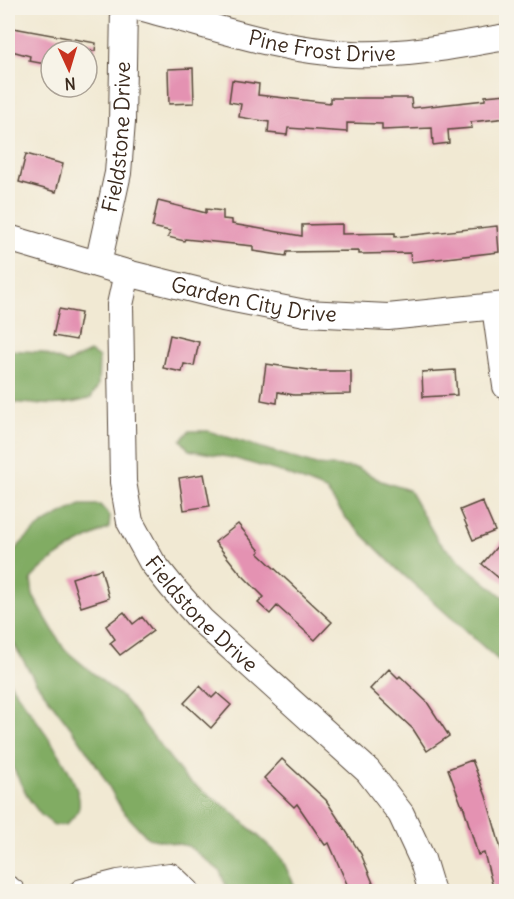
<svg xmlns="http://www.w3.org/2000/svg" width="514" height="899" font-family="Delius,sans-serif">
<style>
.forest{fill:#81ac64;stroke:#5e6b41;stroke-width:1.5}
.building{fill:#e492b2}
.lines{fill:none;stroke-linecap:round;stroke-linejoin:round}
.minor-casing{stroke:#564739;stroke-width:28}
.minor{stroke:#fff;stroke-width:26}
.labels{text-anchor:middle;stroke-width:4.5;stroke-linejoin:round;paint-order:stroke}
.street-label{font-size:21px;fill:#3b2a1e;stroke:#f7f3e8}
</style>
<rect width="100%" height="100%" fill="#f7f3e8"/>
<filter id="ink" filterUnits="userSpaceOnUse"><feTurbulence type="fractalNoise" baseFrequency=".0167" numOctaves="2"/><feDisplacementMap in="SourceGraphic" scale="12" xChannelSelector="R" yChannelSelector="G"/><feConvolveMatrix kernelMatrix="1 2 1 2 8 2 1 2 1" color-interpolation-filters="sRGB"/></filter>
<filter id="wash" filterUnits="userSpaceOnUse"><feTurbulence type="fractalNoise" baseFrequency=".008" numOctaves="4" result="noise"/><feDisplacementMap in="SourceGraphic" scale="24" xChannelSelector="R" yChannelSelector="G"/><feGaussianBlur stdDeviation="1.35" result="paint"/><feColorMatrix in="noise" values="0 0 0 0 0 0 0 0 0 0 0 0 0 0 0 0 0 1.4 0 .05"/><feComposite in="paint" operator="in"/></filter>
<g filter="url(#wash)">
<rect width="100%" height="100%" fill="#f1e9d3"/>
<path class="forest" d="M8,350L40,352L67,363L90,352L99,358L98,386L91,398C63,408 36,404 8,402Z
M189,431H208L316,465L358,468L381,481L409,490L438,541L470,570L506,599V667L397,569L346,518L326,490L281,472L233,458L189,450L181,440Z
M81,505H100L110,516L109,528C81,542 51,556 31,579L33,596L64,649L125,700L186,779L229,809L281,857L297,891H228L220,871L188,846L148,838L122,810L99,769L77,736L36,682L12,641L8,620V558C32,529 46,520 81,505Z
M8,680C25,707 84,777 79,807C78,814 70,820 66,825H54L41,815L29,799L8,758Z"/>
<g id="blocks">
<path class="building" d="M8,27L96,43L95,51H51V65L29,61L30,56L8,50Z
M193,68L194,103L169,104L168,69Z
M232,80L259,84L258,95L330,103V98H411L412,108L485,100V96L507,94V118L471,122L472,128L448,130L449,143L433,145L432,128L382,130V124L347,123V132L288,128L287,135L268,133L269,122L239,117L241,104L229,102Z
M26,154L63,164L56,192L19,182Z
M158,201L206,213V209L223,211V219L232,220V224L302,236V225L342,224V234L395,233V237L497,226L499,252L411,262L410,253L359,254V251L287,252L286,256L253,251V246L185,239L184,241L168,237L170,231L152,227Z
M59,309L81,313L76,340L53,336Z
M170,335L199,342L194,366L184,364L182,372L163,368Z
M266,364L316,371H351V394L294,395L278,392L277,403L261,400Z
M455,370L457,395L423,397L422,372Z
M204,474L210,506L184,510L179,478Z
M482,501L495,531L473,540L460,510Z
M238,524L260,551L258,553L332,622L315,640L277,606L270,614L258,603L264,597L240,573L215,542Z
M507,535V585L482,564Z
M101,569L109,598L81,607L72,578Z
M124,612L133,624L142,617L153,631L120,655L110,643L115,639L106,626Z
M389,669L398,678L400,676L427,702L449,736L427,751L413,729L370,689Z
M200,686L212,698L217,693L231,705L211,728L184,703Z
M282,759L326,800L361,854L375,888L366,891H350L329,843L325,845L297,804L294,807L264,778Z
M472,760L486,796L507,870V891H494L484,853L478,855L463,805L462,806L448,769Z"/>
</g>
</g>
<g filter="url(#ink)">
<use href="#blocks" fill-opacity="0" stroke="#564739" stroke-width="1.5"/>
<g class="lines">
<defs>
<g id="minor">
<path id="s1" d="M143,8C211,26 281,51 352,54C404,56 455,46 506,37"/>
<path id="s2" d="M8,238L127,273L224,297L305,313L388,317L506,305"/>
<path id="s3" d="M98,264L118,173L122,122L124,8"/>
<path id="s4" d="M127,273L120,305L123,482L130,522L152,562L172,587L202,621L368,771L401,814L422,859L432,892"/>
<path d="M495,307L506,386"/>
<path d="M8,889L12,892"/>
<path d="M82,892L118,883L170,876L187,892"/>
</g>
</defs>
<use href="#minor" class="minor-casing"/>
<use href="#minor" class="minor"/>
</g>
</g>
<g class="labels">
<g class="street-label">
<text dy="7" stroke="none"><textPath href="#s1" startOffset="184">Pine Frost Drive</textPath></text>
<text dy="7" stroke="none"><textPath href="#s3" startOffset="129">Fieldstone Drive</textPath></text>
<text dy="7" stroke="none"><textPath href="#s2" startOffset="254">Garden City Drive</textPath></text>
<text dy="7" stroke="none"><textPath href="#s4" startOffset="368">Fieldstone Drive</textPath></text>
</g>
</g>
<rect width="514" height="899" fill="none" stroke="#f7f3e8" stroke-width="30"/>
<g transform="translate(69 69) rotate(176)"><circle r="28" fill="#f7f3e8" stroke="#aca397" stroke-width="1.5"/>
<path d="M0-4.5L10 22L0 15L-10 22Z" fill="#c8321e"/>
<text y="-9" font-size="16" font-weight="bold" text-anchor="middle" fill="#3b2a1e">N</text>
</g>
</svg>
